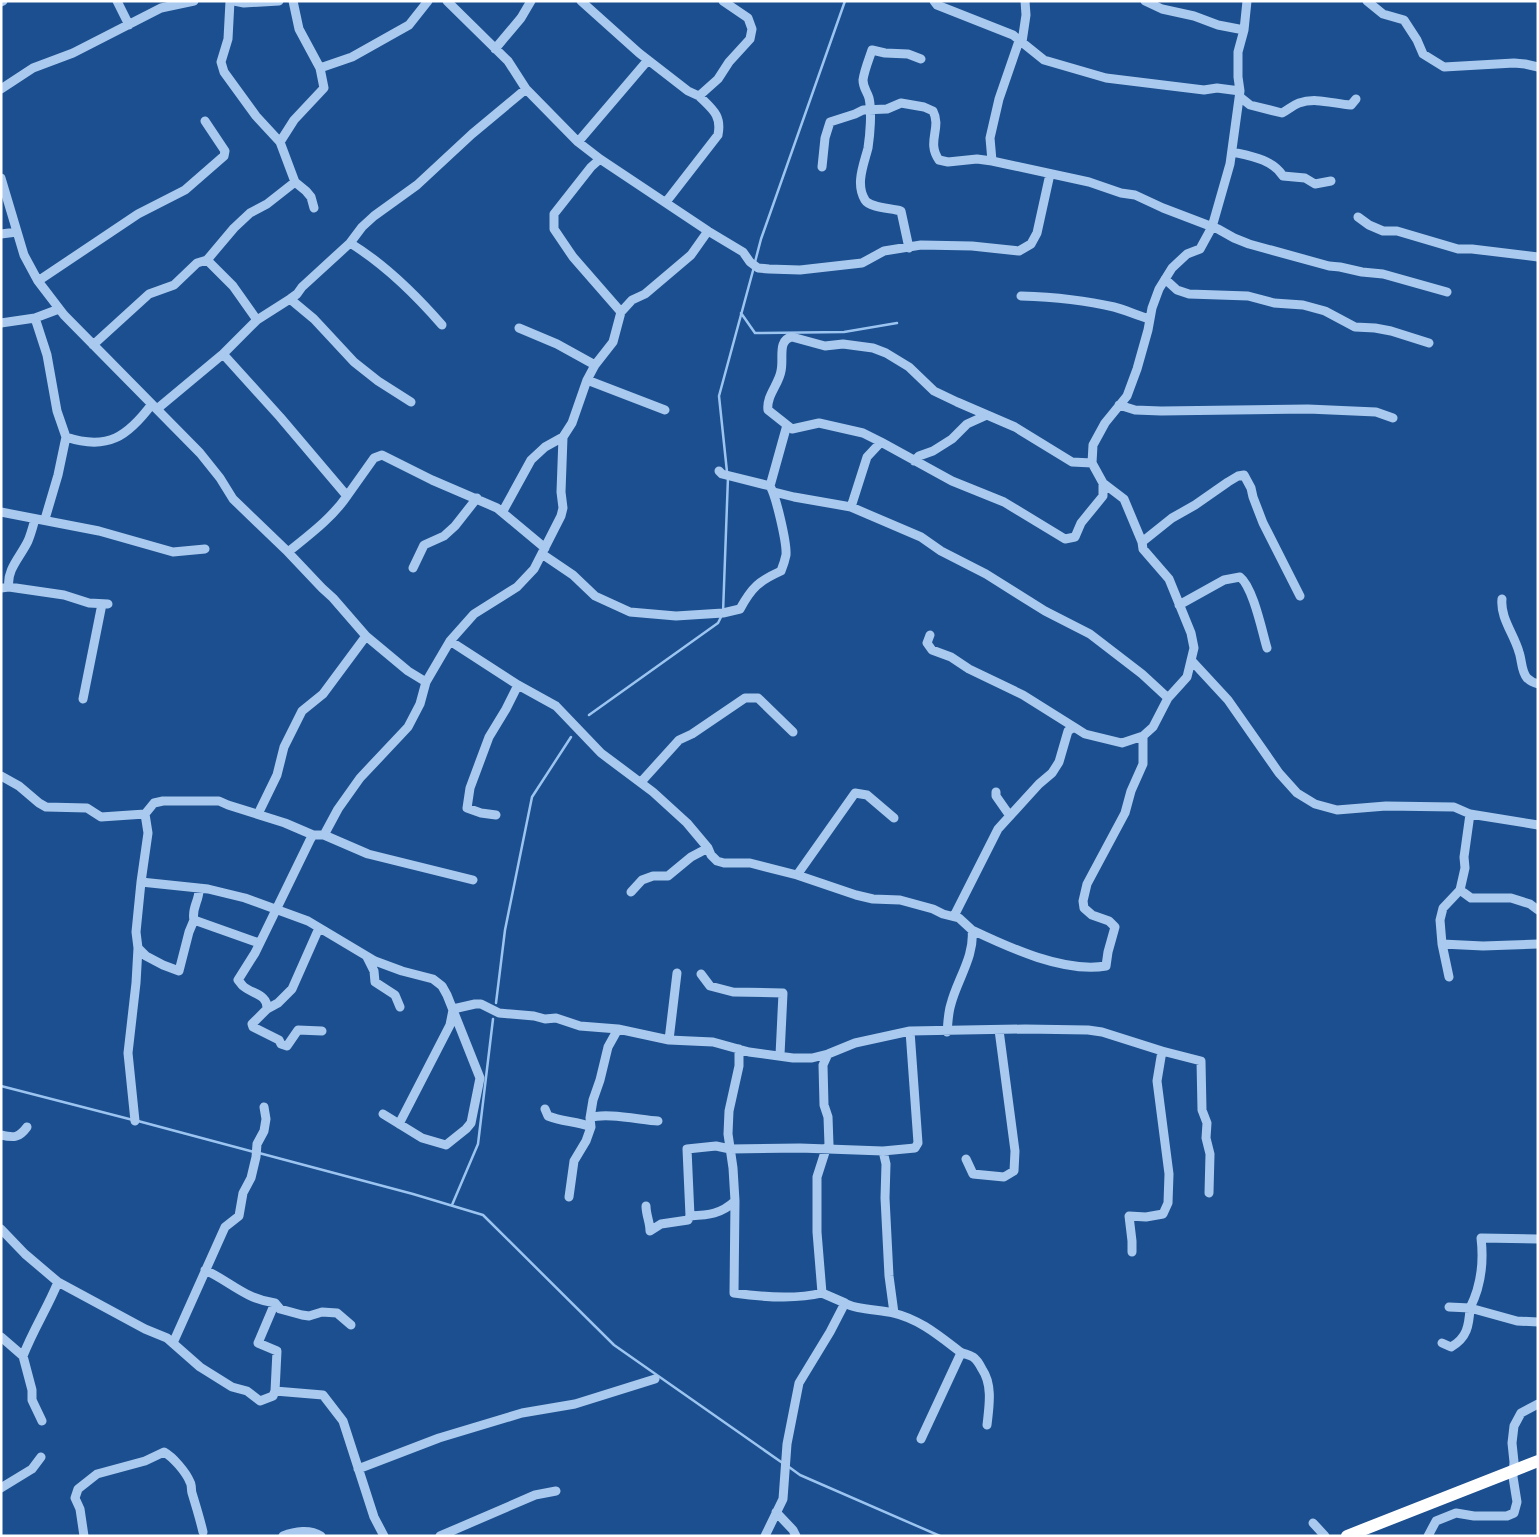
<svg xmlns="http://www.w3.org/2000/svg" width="1539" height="1537" font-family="Figtree,sans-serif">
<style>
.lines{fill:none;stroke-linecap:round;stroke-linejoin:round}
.stream{stroke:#9cc4f0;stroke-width:2.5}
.minor{stroke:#a9c9ee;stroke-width:9}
.highway{stroke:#fff;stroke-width:12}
</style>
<rect width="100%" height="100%" fill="#1b4f8f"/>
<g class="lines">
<path class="stream" d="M755,262L761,239L845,1
M741,313L755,333L844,332L897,323
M727,472L719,396L754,267
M589,715L718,623L723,613L728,477
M496,1003L505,930L532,797L571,737
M1,1086L133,1120
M138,1121L254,1152
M259,1153L413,1194L483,1215L614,1345L784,1464
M452,1205L478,1144L493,1019
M789,1467L800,1475L940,1536"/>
<path class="minor" d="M117,1L129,25
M230,1L228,39L221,62L224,72L256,116L280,142L295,182L306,191L311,197L314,208
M234,1L244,3L279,1
M447,1L508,61L526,89L578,142L600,159L708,231
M581,1L639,53L688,91L699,96L718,79L729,62L750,39L752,29L748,18L723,1
M934,1L937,5L1013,35L1044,60L1106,78L1204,90L1217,88L1240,91
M1145,1L1162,9L1194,16L1218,25L1244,30
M1367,1L1383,14L1404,20L1417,40L1423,54L1444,67L1514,63L1525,64L1538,67
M1,2L3,1
M1022,42L1026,15L1025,1
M495,49L521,18L531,1
M320,68L352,57L409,25L428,1
M1,89L33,68L73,53L161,8L194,1
M1240,97L1250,105L1282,113C1288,110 1293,105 1299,103C1316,97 1334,104 1351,105L1356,99
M280,142L294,120L324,88L320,68L299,29L293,1
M578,142L648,60
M1232,152C1250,156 1272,159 1283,176L1305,178L1315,184L1331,181
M600,159L591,167L554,214V229L573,257L621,312
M992,161L990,138L999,99L1019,41
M822,167L825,138L830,122L855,114L863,110L887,109L901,103L924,107L933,111C942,128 926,142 939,160L948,162L977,159L992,161L1089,182L1121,193L1135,195L1163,208L1218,229L1234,238L1249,244L1329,266L1340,267L1362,272L1383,274L1447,292
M1,178L24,255L38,281L64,315L200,453L220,478L233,499L286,550L322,588L333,598L366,636L408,671L426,682
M666,202L718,135C722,115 712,109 699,96
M1358,217L1369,225L1383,231H1397L1458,249H1472L1538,257
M1,234L17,232
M909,248L901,211C891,208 870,208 865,200C855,184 864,164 868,148C870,135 872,111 869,98C867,91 863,88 863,80C864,71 869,59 872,50L885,53L908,54L921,59
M207,260L233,286L257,320
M1165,279L1177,290L1189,294L1248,296L1274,303L1303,305L1325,311L1355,327L1375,328L1391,331L1429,343
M38,281L138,214L185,190L224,156L225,151L205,121
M1021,296C1052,297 1084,300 1114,307C1126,310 1138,316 1150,319
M290,299L314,319L354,362L378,381L411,402
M35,318L47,355L57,411L66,437L58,475L45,519
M1,323L35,318L59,309
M442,325C415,294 386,265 350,243L362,227L374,216L417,185L472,134L526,89
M519,328L557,344L595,365
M93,345L149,294L174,285L197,263L207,260L234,228L250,213L267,204L295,182
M223,354L280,417L347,496C332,518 309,535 288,552
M587,380L665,410
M1119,405L1135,410L1161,411L1308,409L1376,412L1393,418
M157,409L223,354L257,320L290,299L297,294L302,287L350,243
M66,437C108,451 128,436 152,404
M881,442L863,433L819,423L792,429L768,410C766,396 779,384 781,371C784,358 777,340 792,337L825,346L843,344L873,348L886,353L909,367L934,391L957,402L1015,427L1072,462L1092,463
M914,461L919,456L933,451L952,439L967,424L987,415
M770,486L787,425
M774,492L794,497L851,507L921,537L941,551L986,574L1045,611L1090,634L1142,674L1168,698
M347,496L374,458L382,455L432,480L497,508L545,548
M851,507L867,457L881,442L952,481L1004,502L1065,539L1075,537L1081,523L1103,496V483
M503,511L531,460L545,447L563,437
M1,512L99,531L173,552L205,549
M1142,542L1124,499L1103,483L1092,463L1093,445L1105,423L1127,396L1137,369L1148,330L1152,308L1159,289L1172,268L1187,254L1200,249L1212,227L1230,164L1240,91L1238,77V52L1244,30L1247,1
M542,554L573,575L595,596L630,612L676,616L723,613L740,609C752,587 759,581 781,571C783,566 785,560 786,555C787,543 776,496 770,486L722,474L719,471
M413,568L424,545L444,536L455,526L477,498
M9,587C6,570 21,556 28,541C31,534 33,526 35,519
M1,588L9,587L64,595L89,603L108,604
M1502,599C1500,618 1514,634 1519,652C1522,660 1521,671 1527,678C1530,681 1534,683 1538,684
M1179,605L1224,580L1240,577C1253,587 1262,631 1267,648
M930,635L927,643L932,650L951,657L969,669L1023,695L1074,727
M450,641L518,685L556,706L601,753L653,792L687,823L708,848L711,855L717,861L724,863H750L797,875L856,895L873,899L900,900L933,909L943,914L959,918L972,930C975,956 957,980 951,1004C948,1013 948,1023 947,1032
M1191,660L1228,700L1279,773L1297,793L1315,804L1337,810L1386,806L1454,807L1470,814L1538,825
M83,699L102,604
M1,776L19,786L39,803L46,807L87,808L101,817L145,814L154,803L163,801H219L228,805L285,823L313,835
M641,782L679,740L692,734L745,698H758L793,732
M996,792V796L1010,816
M145,814L148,833L141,882L136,932L138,948L146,956L163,965L179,971L189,932L194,920L259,943
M258,814L277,775L284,747L302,711L323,694L366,636
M496,815L481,813L467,808L470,788L489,737L506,709L518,685
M324,835L368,854L473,880
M797,875L855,793L867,795L894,818
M141,882L208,889L245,898L308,921L375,961L402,971L433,979L442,986L447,995L480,1078L471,1123L466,1129L446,1145L422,1138L383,1114
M1460,890L1471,898H1511L1530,904L1538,910
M631,892L642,880L653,876H668L691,857L708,848
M954,916L998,829L1039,784L1052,773L1059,762L1068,731L1074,727L1085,734L1122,743L1143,736L1153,727L1168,698L1187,677L1194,648L1191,633L1169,579L1143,549L1142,542L1172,518L1195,505L1228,482L1238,476L1244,475L1251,488L1253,497L1263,523L1300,596
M194,920C191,908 200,900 199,888
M319,928L292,989L278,1003L267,1009L252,1024L253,1027L279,1040L281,1044L287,1046L298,1030L322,1031
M972,930C1010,948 1064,973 1106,966L1108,952L1115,927L1109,921L1092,915L1084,908L1083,901L1087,884L1125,813L1131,791L1143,764V736
M1442,944L1483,946L1538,944
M367,957L374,971L375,982L395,995L400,1007
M701,974L710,986L733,992L783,993L780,1055
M1449,977L1442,944L1440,920L1443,908L1460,890L1465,868L1464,857L1470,814
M267,1009C268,994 252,994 243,986C241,984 240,982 238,980L255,953L310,840L313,835H324L338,809L360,778L408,727L420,704L426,682L450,641L474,614L517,587L534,569L561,516L563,508L561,492L563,437L572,423L587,380L595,365L613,342L621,312L632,300L645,294L691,255L708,231L743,252L750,262L758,268L769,269L800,270L862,263L884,251L921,245L972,246L1019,251L1031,244L1037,233L1050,174
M453,1009L475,1004H481L499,1013L534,1016L545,1019L556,1018L580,1026L618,1029L669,1040L713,1042L749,1052L793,1058H812L828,1054L855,1043L910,1031L1025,1029L1088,1030L1102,1032L1162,1051L1157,1081L1169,1174L1168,1203L1163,1214L1146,1217L1129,1216L1132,1241V1252
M669,1040L677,973
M739,1049V1066L729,1111L728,1134L733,1168L735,1201L734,1293C762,1297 794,1300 822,1293
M1162,1051L1201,1061L1202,1110L1207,1123L1206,1138L1210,1154L1209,1193
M828,1054L823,1065L824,1105L828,1117L829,1145L826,1149L817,1177V1232L822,1293L845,1303
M545,1109L548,1116C562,1122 577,1121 591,1127
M590,1118C604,1112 641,1120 658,1121
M135,1121L128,1053L136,983L138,948
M399,1124L450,1025L453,1010
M1,1135C14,1138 19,1138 27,1127
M883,1151L886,1164L885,1198L889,1276L894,1313
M966,1159L973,1174L1004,1177L1014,1171L1015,1151L999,1030
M569,1197L574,1161L586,1141L591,1127L590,1118L593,1100L600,1080L608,1047L618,1029
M735,1201C721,1214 709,1215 690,1216L687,1149L716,1146L730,1149L800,1148L883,1151L915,1148L918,1143L910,1031
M646,1206C646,1215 650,1222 650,1231L661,1224L688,1220L690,1216
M1,1229L25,1254L58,1282L145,1329L167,1338L200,1367L232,1387L247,1391L260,1401L273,1396L275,1391L277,1351L258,1343L275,1303
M1538,1239L1481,1238C1484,1263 1481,1286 1470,1308L1517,1321L1538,1322
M205,1270C231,1282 245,1299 275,1303L280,1309L302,1315L309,1316L322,1312L337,1313L351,1325
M1,1337L23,1356L32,1390V1400L42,1421
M173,1343L225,1227L239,1216L243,1193L251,1178L256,1157L257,1144L264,1131L266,1119L264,1107
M1442,1343L1451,1347C1467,1338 1469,1326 1470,1308L1449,1307
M23,1356C33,1330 48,1307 58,1282
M275,1391L323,1395L343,1421L374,1517L384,1536
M921,1439L961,1353
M358,1469L439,1438L522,1413L575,1404L655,1379
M1,1488L32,1469L41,1457
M776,1512L793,1530L796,1536
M1313,1523L1325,1536
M84,1536L80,1509L75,1498L78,1489L97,1474L145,1461L164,1452C173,1457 186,1472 190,1482C192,1485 191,1490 192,1493C196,1506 200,1519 203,1532
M283,1536C295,1531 310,1529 321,1536
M440,1536L535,1495L556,1491
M765,1536L783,1499L787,1444L799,1383L830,1332L845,1303C853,1309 881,1310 893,1313C919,1319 938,1335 959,1351C963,1354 968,1354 973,1357C976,1359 980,1365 982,1369C993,1385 989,1407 987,1425
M1428,1536L1436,1521L1456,1513L1474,1516H1507L1514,1513L1517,1502L1513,1477L1514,1462L1512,1443L1514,1426L1521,1413L1538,1404"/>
<path class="highway" d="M1347,1536L1538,1461"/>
</g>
<rect width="1539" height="1537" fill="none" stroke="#ffffff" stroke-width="5"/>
</svg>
